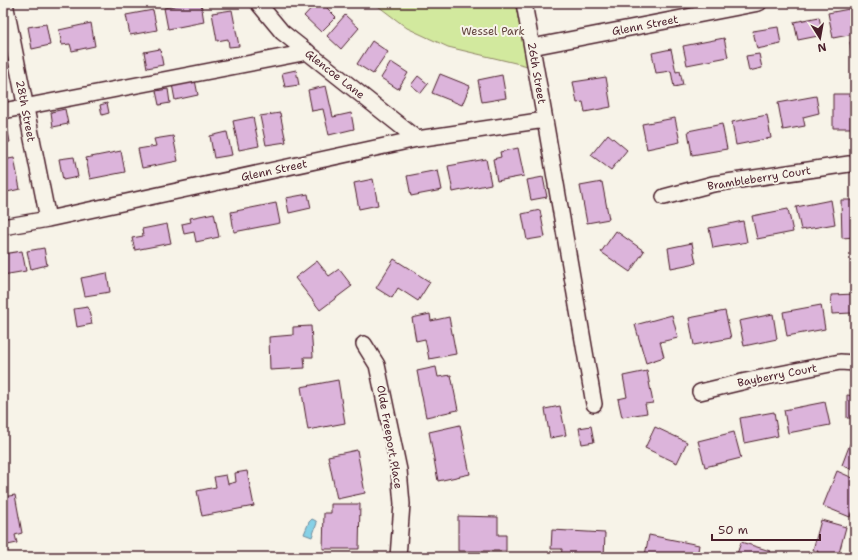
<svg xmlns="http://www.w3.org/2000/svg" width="858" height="560" font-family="'Shantell Sans',sans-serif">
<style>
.green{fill:#d2e99e;stroke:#8e8464}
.water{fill:#86d1e6;stroke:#6e8a9b}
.building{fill:#dcb4db;stroke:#4a1f2b}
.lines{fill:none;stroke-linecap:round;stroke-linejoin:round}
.minor-casing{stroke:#4a1f2b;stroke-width:18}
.minor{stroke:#f7f3e8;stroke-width:15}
.labels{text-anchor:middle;stroke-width:4;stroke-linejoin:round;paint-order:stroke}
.street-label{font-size:11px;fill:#4a1f2b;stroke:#f7f3e8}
.park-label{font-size:11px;fill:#654742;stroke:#f7f3e8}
</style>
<rect width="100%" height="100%" fill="#f7f3e8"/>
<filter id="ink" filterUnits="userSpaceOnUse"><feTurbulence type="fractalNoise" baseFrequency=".025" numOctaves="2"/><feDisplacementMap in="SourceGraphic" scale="8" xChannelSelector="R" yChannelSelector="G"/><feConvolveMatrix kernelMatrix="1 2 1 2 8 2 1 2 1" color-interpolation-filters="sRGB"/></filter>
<g filter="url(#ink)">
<path class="green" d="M374,3H515L528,66L448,47L407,28Z"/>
<path class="water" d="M312,519L316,521L317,523L312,537L304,534L309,522Z"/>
<path class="building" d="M188,3H201L204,22L168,29L164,8Z
M292,3H307L299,10Z
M316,3H322L336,17L321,32L304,16Z
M849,9L854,34L833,38L828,13Z
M153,10L157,30L130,35L126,15Z
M232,10L239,46L229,47L228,39L217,41L212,13Z
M345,15L359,28L341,49L327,36Z
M819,17L823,35L798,40L794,22Z
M91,23L95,46L72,51L70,44L62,45L59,30Z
M46,24L50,45L32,49L28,27Z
M778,27L781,44L757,49L753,31Z
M724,38L728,57L687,65L683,46Z
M372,41L388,52L373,74L357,64Z
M855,41V56H852L850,42Z
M160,49L163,65L147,68L144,52Z
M671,49L676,72L680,71L683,85L674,87L671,71L656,73L652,53Z
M759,54L762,68L749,71L746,56Z
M391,62L408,73L398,89L381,78Z
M296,70L299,85L285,87L282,73Z
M440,74L470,86L462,105L432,93Z
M502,75L506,98L482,102L478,80Z
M418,76L428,84L421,93L411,85Z
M606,77L611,107L585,112L583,102L577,103L573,82Z
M195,80L198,95L175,100L172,84Z
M326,86L333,117L351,113L354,129L329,135L323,109L312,111L308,90Z
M168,89L170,103L159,105L156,91Z
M833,94H855V114H851V128H833Z
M816,96L819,113L803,117L805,126L783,130L778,103Z
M107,103L109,113L102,115L100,105Z
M65,109L68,124L53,127L51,112Z
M280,113L286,142L266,145L260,116Z
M767,115L771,138L736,145L732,122Z
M253,117L259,146L239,150L233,121Z
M675,118L680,142L647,149L642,124Z
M6,121L10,142L3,143V122Z
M722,124L727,149L692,155L688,131Z
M227,132L232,155L214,158L210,136Z
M608,134L627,150L611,170L591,155Z
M173,136L178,161L142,168L138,149L156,146L154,139Z
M518,148L524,176L497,181L493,159L501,157L500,152Z
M121,151L125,172L90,179L86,158Z
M74,157L78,177L63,180L59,159Z
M14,158L20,189L3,193V160Z
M486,159L491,184L453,192L448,166Z
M438,170L442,190L411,196L407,176Z
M543,177L547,197L531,200L527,180Z
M373,179L378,205L359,209L354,183Z
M602,182L609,219L587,223L580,186Z
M308,194L311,208L289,213L286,198Z
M831,200L835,224L801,230L796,207Z
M841,200H855V237L842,238Z
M276,203L280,223L234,232L231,212Z
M788,209L793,232L757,239L752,216Z
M540,210L545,237L527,240L522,214Z
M214,213L219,237L196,242L194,232L184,234L182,224L191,222L190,218Z
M743,221L747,242L713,248L709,228Z
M167,224L171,243L135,250L132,238L143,236L142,229Z
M616,231L644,251L630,272L601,252Z
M692,243L696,263L671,268L668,248Z
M44,248L47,265L31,269L27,251Z
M22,251L26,271L3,275V254Z
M394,259L430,282L418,301L398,288L392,298L376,288Z
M317,261L329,276L339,269L352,286L320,310L295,278Z
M107,273L110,292L85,296L81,278Z
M855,294V323H852L851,313L832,314L831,295Z
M821,305L825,329L787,336L783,312Z
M88,307L92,324L77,327L74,309Z
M725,311L731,338L694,345L689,318Z
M430,314L431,321L449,317L456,354L429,359L425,339L416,341L412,318Z
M773,314L777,339L744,346L739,321Z
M672,315L678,338L660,342L664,357L646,363L635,325Z
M311,326L313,357H304L305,368L270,370L269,337L293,335V327Z
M436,367L438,377L451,375L458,410L426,417L417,371Z
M647,371L653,403L645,404L647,413L622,417L618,399L627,397L623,376Z
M338,380L345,423L308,430L301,387Z
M847,395L855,396V418H847Z
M825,402L830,425L788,433L784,410Z
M560,406L566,435L550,438L545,409Z
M774,412L778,436L744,443L740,418Z
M460,425L470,474L438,481L429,432Z
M591,426L594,442L582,444L579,428Z
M655,427L687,442L677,463L645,448Z
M734,432L741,458L705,467L698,441Z
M853,436L855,437V471L842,465Z
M357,450L365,493L337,499L328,456Z
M3,467L6,485H3Z
M247,471L254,506L202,516L197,491L216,487L214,477L226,475L228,484L236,482L235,473Z
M837,471L855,479V506L850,517L823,506Z
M15,495L22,533L15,535L17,543L3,546V497Z
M331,504H360L359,549H323L324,513H331Z
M458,516L498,517V535H506V551H458Z
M821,520L846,527L838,557H816L818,551L813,550Z
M552,530L605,533L604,557H561L562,549H551Z
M649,535L699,545L697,557H657L645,555Z
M741,542L770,551L768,557H736Z"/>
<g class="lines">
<defs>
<path id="minor" d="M5,3L48,219
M258,3L282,32L417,139
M524,3L545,120L594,404
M532,47L759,3
M3,111L308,52
M664,197L713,184L849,164H855
M3,227L48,219L417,139L545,120
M364,344L377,365L399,470L402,504L398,557
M700,392L746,381L840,362L855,363"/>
</defs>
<use href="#minor" class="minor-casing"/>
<use href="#minor" class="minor"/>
</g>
</g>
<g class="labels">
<g class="street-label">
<text transform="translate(645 25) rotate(-11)" y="4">Glenn Street</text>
<text transform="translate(537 73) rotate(80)" y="4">26th Street</text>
<text transform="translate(335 74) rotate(38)" y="4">Glencoe Lane</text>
<text transform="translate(26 111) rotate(79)" y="4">28th Street</text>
<text transform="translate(274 170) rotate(-12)" y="4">Glenn Street</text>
<text transform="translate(759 178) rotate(-9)" y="4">Brambleberry Court</text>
<text transform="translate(777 375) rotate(-11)" y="4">Bayberry Court</text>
<text transform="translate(390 437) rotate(80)" y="4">Olde Freeport Place</text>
</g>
<g class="park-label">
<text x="493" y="35">Wessel Park</text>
</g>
</g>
<rect width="858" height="560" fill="none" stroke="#f7f3e8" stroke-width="16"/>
<rect x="8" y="8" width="842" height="544" fill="none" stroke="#4a1f2b" stroke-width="1.5" filter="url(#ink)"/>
<g transform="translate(820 38) rotate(169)" stroke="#f7f3e8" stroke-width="3" paint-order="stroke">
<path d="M0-3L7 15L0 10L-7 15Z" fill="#4a1f2b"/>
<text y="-6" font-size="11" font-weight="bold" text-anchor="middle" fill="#4a1f2b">N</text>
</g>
<path d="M712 534v6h108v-6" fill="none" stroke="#4a1f2b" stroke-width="2"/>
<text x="718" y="534" font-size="12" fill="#4a1f2b" stroke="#f7f3e8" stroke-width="3" paint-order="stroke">50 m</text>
</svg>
